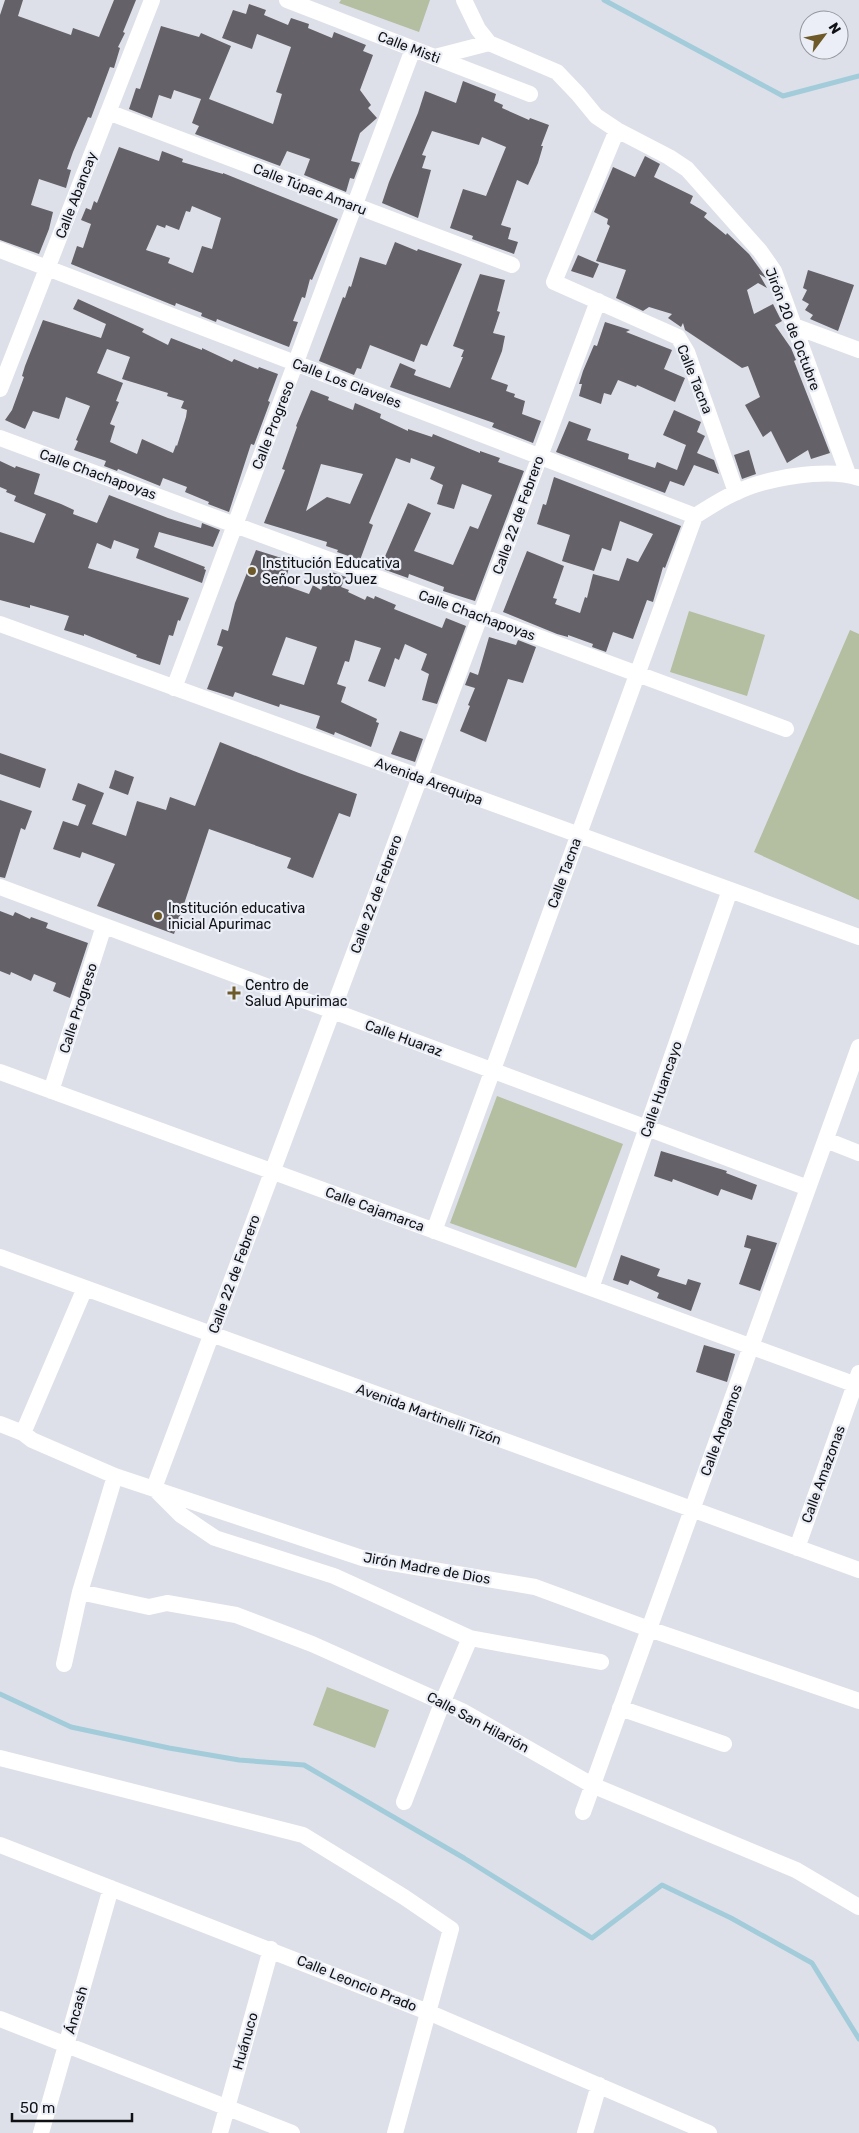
<svg xmlns="http://www.w3.org/2000/svg" width="859" height="2133" font-family="Rubik,sans-serif">
<style>
.green{fill:#b4bea0}
.lines{fill:none;stroke-linecap:round;stroke-linejoin:round}
.stream{stroke:#a3ccda;stroke-width:5}
.building{fill:#646168;fill-rule:evenodd}
.minor{stroke:#fff;stroke-width:16}
.poi-dot{fill:#6e5a29;stroke:#ebeef6;stroke-width:2}
.labels{text-anchor:middle;stroke-width:4.5;stroke-linejoin:round;paint-order:stroke}
.street-label{font-size:14px;fill:#101114;stroke:#ebeef6}
.poi-label{font-size:14px;fill:#101114;stroke:#ebeef6;text-anchor:start}
</style>
<rect width="100%" height="100%" fill="#dee0e9"/>
<path class="green" d="M341,0H430L419,32L339,3Z
M689,611L765,635L747,696L670,672Z
M850,630L859,634V900L754,852Z
M497,1096L623,1144L576,1268L450,1223Z
M327,1687L389,1710L375,1748L313,1725Z"/>
<g class="lines">
<path class="stream" d="M604,0L783,96L859,76
M0,1694L71,1727L169,1748L239,1760L304,1765L464,1858L592,1938L662,1885L731,1918L812,1963L859,2039"/>
</g>
<path class="building" d="M5,0H23L18,16L71,35L73,28L99,37L114,0H136L123,32L125,33L118,47L120,48L114,68L110,67L91,118L88,117L73,152L67,169L71,170L66,188L39,179L31,205L53,212L49,229L39,254L0,240V15Z
M249,4L266,10L264,15L288,25L291,18L309,24L308,28L332,38L334,32L366,45L363,51L373,55L360,90L371,105L368,108L377,118L360,133L351,161L360,163L354,179L350,178L346,192L304,175L310,159L287,151L280,166L195,134L199,126L192,123L201,99L174,90L171,99L159,95L152,118L129,109L136,88L140,89L161,26L199,37L201,33L231,46L209,99L273,124L282,94L276,92L291,47L257,34L252,49L222,38L233,10L246,14Z
M463,81L496,94L494,101L503,105L502,108L529,120L530,118L549,125L541,146H543L538,163L528,185L517,180L501,225L511,228L508,239L518,242L514,254L472,239L473,236L450,228L463,189L486,196L506,147L482,137L479,145L432,131L422,155L426,156L422,168L431,170L418,218L382,203L389,182L418,113L425,91L456,103Z
M119,147L159,161L162,151L183,159L182,162L223,174V173L338,219L312,280L310,279L305,298L302,297L293,321L298,322L289,347L217,319L216,322L201,316L202,313L176,303L175,306L71,264L77,246L83,248L91,224L81,220L86,208L91,210L94,201L97,203ZM192,206L221,218L212,249L202,246L193,273L168,263L170,258L146,250L157,225L165,228L166,225L179,230L186,211L190,212Z
M645,156L660,164L654,177L693,196L690,203L707,213L704,217L726,235L727,233L749,254L765,276L766,278L759,274L767,288L758,283L747,290L754,314L773,304L780,318L782,321L775,325L791,348L796,360L794,361L830,453L811,459L808,450L787,463L771,431L763,437L745,405L760,397L748,366L742,368L685,330L683,323L681,327L668,318L672,314L649,307L643,311L616,298L626,270L596,261L610,226L607,224L608,219L594,212L613,167L635,177Z
M395,242L417,251L418,249L462,264L427,346L421,344L414,362L370,345L361,369L357,368L354,375L319,361L343,297L345,298L349,286L351,287L360,257L386,265Z
M578,255L599,264L593,278L571,271Z
M808,270L854,285L838,331L810,319L813,315L805,310L809,304L802,300L807,290L803,288Z
M480,274L505,280L497,311L500,312L493,333L505,336L502,351L491,379L508,385L506,391L515,394L514,397L525,401L522,414L541,421L533,443L492,427L494,423L390,387L400,363L416,370L414,375L450,388L463,357H461L464,350L453,346Z
M78,299L144,329L142,332L168,345L171,338L202,350V348L232,362L234,359L258,369L259,367L278,374L268,401L270,402L254,445L251,444L229,512L208,504L209,502L185,492L187,487L163,478L160,486L118,469L117,471L104,466L106,461L74,450L78,441L76,440L90,406L66,397L59,419L33,411L25,429L5,420L12,410L24,377L22,376L25,366L43,320L101,338L106,324L73,309ZM107,349L130,357L122,379L168,393L167,396L184,401L181,408L187,410L186,417L177,446L176,445L173,453L142,439L137,454L110,442L115,426L110,424L119,402L116,401L123,383L97,373Z
M605,322L630,330L626,332L672,350L664,369L685,378L675,402L637,385L636,387L618,380L611,395L604,393L601,404L579,396L582,384H579L583,371L594,345L597,346Z
M311,390L329,397L328,400L353,410L355,403L381,414L380,418L408,431V429L432,437L433,434L480,453V451L500,458L498,462L524,471L475,601L443,591L444,587L409,574L408,578L380,568L408,503L431,513L414,551L453,565L470,526L478,529L492,495L462,484L454,509L437,504L443,485L430,479L435,467L411,458L410,463L396,458L369,523L373,525L360,560L337,552L338,550L326,546L327,542L264,523L285,470L282,469L297,427L296,426ZM321,464L363,474L350,504L327,497L306,511Z
M674,410L701,422L697,432L705,436L697,453L714,460L719,474L694,465L684,486L670,481L665,493L556,452L569,421L591,429L587,440L629,454L628,459L655,468L657,462L677,470L686,445L663,435Z
M749,450L756,474L742,479L734,455Z
M0,461L15,468L16,466L40,474L34,494L61,504L74,510L73,514L97,523L109,495L168,518L201,528L202,523L220,530L213,547L159,532L154,547L205,567L204,569L206,570L202,583L136,558L139,549L114,540L111,549L97,543L88,568L189,598L180,621L178,620L173,636L169,635L160,665L136,657L137,655L84,634V636L64,630L69,616L30,605V608L0,600V532L34,543L46,514L14,501L16,496L6,492L7,490L0,487Z
M554,477L681,526L665,568L663,567L653,602L647,600L633,639L613,632L606,652L592,647L593,644L568,635V637L557,634L503,612L527,551L564,566L553,598L557,599L555,604L580,613L585,597L587,598L593,574L619,581L627,558L638,562L653,534L620,521L611,551L602,548L594,571L562,561L570,535L537,524L543,504L546,505Z
M256,550L291,561L284,585L309,594L313,585L321,590L329,571L346,577L341,587L349,590L348,592L365,600L367,596L374,599L375,596L396,605L394,609L442,628L446,618L466,626L437,704L422,700L429,674L421,670L427,654L405,644L399,660L395,658L385,687L368,681L381,648L355,640L349,662L345,661L337,684L346,687L341,702L377,719L376,722L379,723L371,747L335,732L334,735L316,728L320,716L280,704L279,707L235,692L233,697L207,689L223,647L217,645L222,629L228,631L235,603ZM286,637L317,647L304,685L272,675Z
M489,637L516,645L518,640L536,647L523,683L508,679L486,742L460,731L470,706L468,705L475,688L465,685L470,672L478,675Z
M400,731L423,739L415,762L391,754Z
M220,742L299,773L357,794L350,817L339,813L313,878L287,868L291,858L209,829L174,934L97,906L115,864L82,852L80,858L53,849L63,821L78,826L86,805L72,800L78,783L104,793L92,824L126,836L137,801L166,810L170,797L195,806Z
M0,753L46,769L40,788L0,774Z
M115,770L134,777L128,795L109,788Z
M0,800L32,811L25,830L21,828L5,878L0,877Z
M0,911L13,916L15,912L30,919L31,917L48,923L46,928L88,943L70,998L53,991L56,983L34,974L31,981L11,972L10,975L0,971Z
M661,1151L727,1171L726,1173L757,1185L752,1200L721,1189L718,1196L673,1179L672,1182L654,1176Z
M747,1235L777,1243L760,1291L739,1284L751,1249L744,1247Z
M621,1255L660,1269L657,1276L686,1285L688,1279L701,1283L691,1311L657,1298L659,1293L630,1280L628,1285L613,1280Z
M704,1345L735,1354L727,1382L696,1372Z"/>
<g class="lines">
<path class="minor" d="M287,0L530,94
M489,43L557,72L578,94L596,116L617,130L669,157L687,169L760,251L774,271L848,474
M435,57L489,43L478,29L464,0
M108,112L512,265
M617,130L554,282L678,337L687,352L736,492
M0,250L695,516
M598,301L154,1488L181,1515L215,1538L334,1576L470,1638L601,1662
M794,326L859,350
M0,389L152,0
M0,438L786,729
M695,516C708,508 721,499 735,493C765,478 828,467 859,478
M0,624L859,937
M174,688L413,49
M0,887L808,1188
M0,1072L859,1386
M51,1091L104,926
M826,1140L859,1153
M434,1231L695,516
M0,1257L859,1570
M591,1288L730,890
M0,1424L23,1433L32,1440L115,1476L362,1558L535,1587L649,1629L859,1701
M23,1433L85,1288
M797,1548L859,1373
M80,1592L149,1607L167,1603L236,1615L312,1644L462,1711L592,1785L796,1870L859,1907
M64,1664L80,1592L115,1476
M620,1708L724,1744
M0,1758L303,1835L404,1897L451,1929L395,2133
M404,1802L443,1701L470,1638
M583,1812L859,1047
M0,1845L428,2012L709,2133
M0,2019L292,2133
M41,2133L111,1888
M220,2133L271,1949
M585,2133L599,2085"/>
</g>
<g class="poi-dot">
<circle cx="252" cy="571" r="5"/>
<circle cx="158" cy="916" r="5"/>
<path d="M231.5 985.5h5v5h5v5h-5v5h-5v-5h-5v-5h5z"/>
</g>
<g class="labels">
<g class="street-label">
<text transform="translate(409 47) rotate(21)" y="5">Calle Misti</text>
<text transform="translate(310 189) rotate(21)" y="5">Calle Túpac Amaru</text>
<text transform="translate(76 195) rotate(-69)" y="5">Calle Abancay</text>
<text transform="translate(793 329) rotate(69)" y="5">Jirón 20 de Octubre</text>
<text transform="translate(695 379) rotate(68)" y="5">Calle Tacna</text>
<text transform="translate(347 383) rotate(21)" y="5">Calle Los Claveles</text>
<text transform="translate(273 425) rotate(-69)" y="5">Calle Progreso</text>
<text transform="translate(98 474) rotate(20)" y="5">Calle Chachapoyas</text>
<text transform="translate(518 515) rotate(-70)" y="5">Calle 22 de Febrero</text>
<text transform="translate(477 615) rotate(20)" y="5">Calle Chachapoyas</text>
<text transform="translate(429 781) rotate(20)" y="5">Avenida Arequipa</text>
<text transform="translate(564 873) rotate(-70)" y="5">Calle Tacna</text>
<text transform="translate(376 894) rotate(-70)" y="5">Calle 22 de Febrero</text>
<text transform="translate(78 1008) rotate(-72)" y="5">Calle Progreso</text>
<text transform="translate(404 1038) rotate(20)" y="5">Calle Huaraz</text>
<text transform="translate(661 1089) rotate(-71)" y="5">Calle Huancayo</text>
<text transform="translate(375 1209) rotate(20)" y="5">Calle Cajamarca</text>
<text transform="translate(234 1274) rotate(-70)" y="5">Calle 22 de Febrero</text>
<text transform="translate(429 1414) rotate(20)" y="5">Avenida Martinelli Tizón</text>
<text transform="translate(721 1430) rotate(-70)" y="5">Calle Angamos</text>
<text transform="translate(823 1474) rotate(-70)" y="5">Calle Amazonas</text>
<text transform="translate(427 1568) rotate(10)" y="5">Jirón Madre de Dios</text>
<text transform="translate(478 1722) rotate(28)" y="5">Calle San Hilarión</text>
<text transform="translate(357 1983) rotate(22)" y="5">Calle Leoncio Prado</text>
<text transform="translate(76 2010) rotate(-74)" y="5">Áncash</text>
<text transform="translate(245 2041) rotate(-74)" y="5">Huánuco</text>
</g>
<g class="poi-label">
<text x="262" y="568">Institución Educativa<tspan x="262" dy="16">Señor Justo Juez</tspan></text>
<text x="168" y="913">Institución educativa<tspan x="168" dy="16">inicial Apurimac</tspan></text>
<text x="245" y="990">Centro de<tspan x="245" dy="16">Salud Apurimac</tspan></text>
</g>
</g>
<g transform="translate(824 35) rotate(58)"><circle r="24" fill="#ebeef6" stroke="#93969c"/>
<path d="M0-4L9 19L0 12L-9 19Z" fill="#6e5a29"/>
<text y="-8" font-size="14" font-weight="bold" text-anchor="middle" fill="#101114">N</text>
</g>
<path d="M12 2113v8h120v-8" fill="none" stroke="#101114" stroke-width="2.5"/>
<text x="20" y="2113" font-size="15" fill="#101114" stroke="#ebeef6" stroke-width="4" paint-order="stroke">50 m</text>
</svg>
